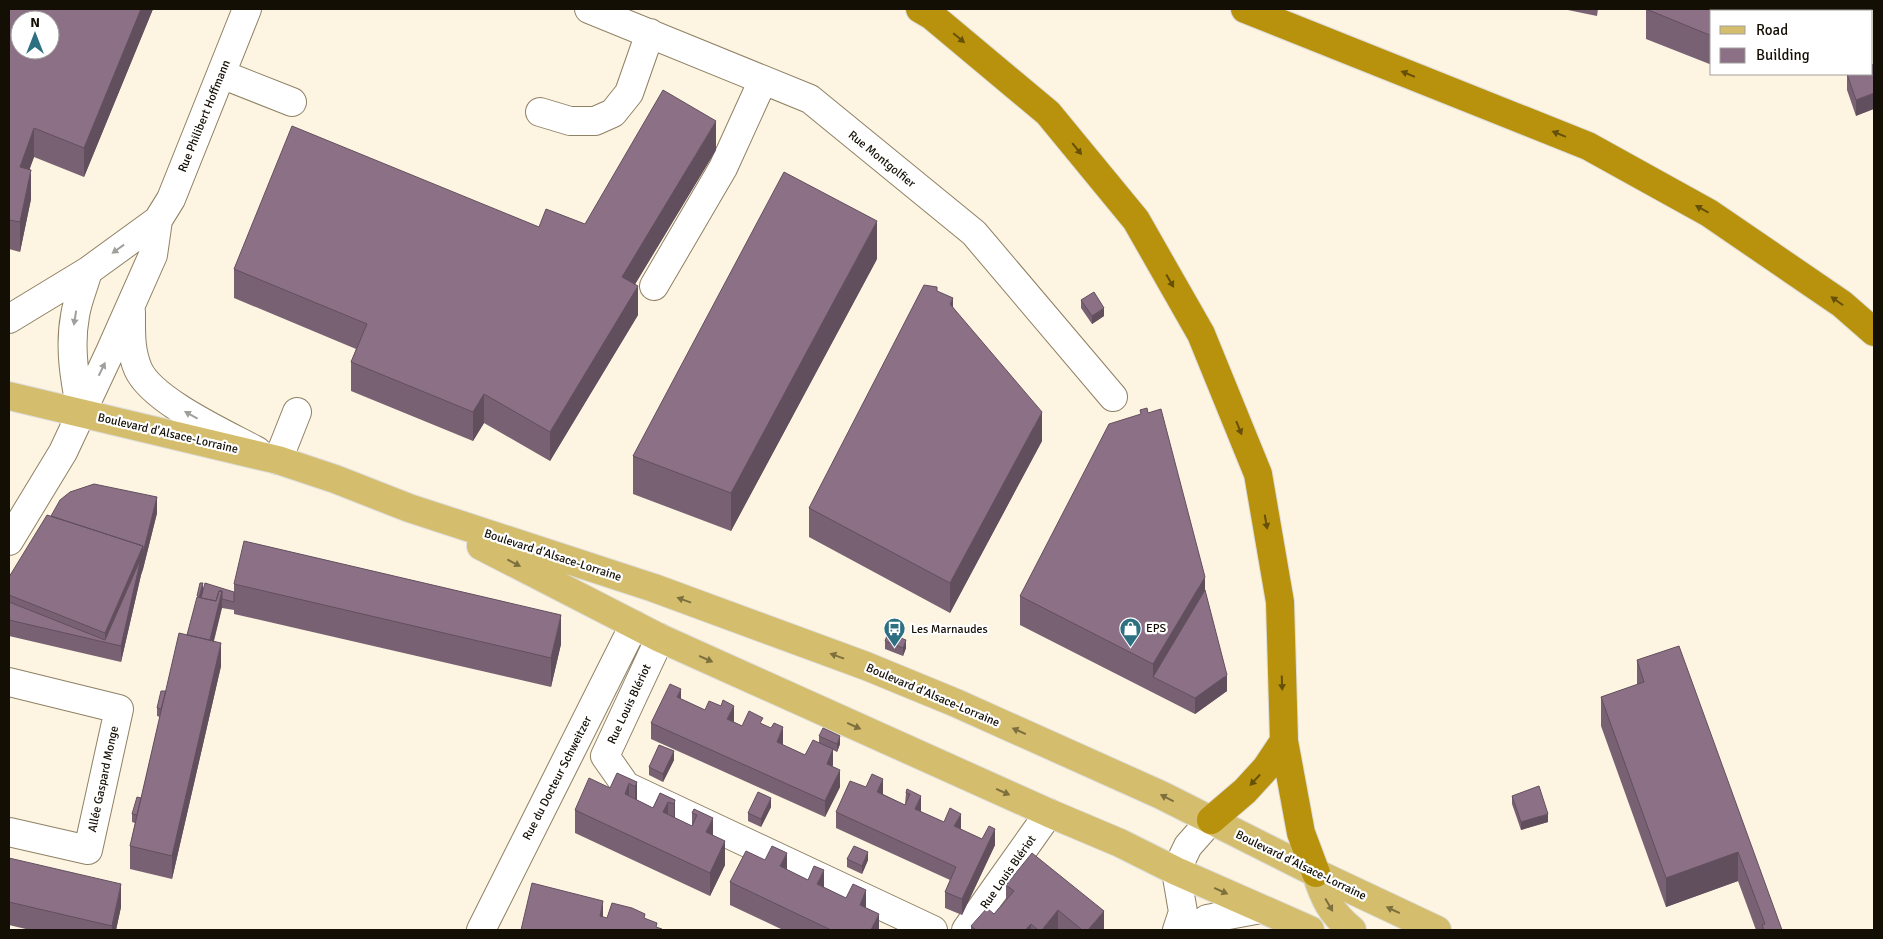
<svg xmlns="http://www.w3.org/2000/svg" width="1883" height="939" font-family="Signika,sans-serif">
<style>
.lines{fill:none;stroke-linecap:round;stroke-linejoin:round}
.minor-casing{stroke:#8f8164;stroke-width:30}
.major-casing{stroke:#dedddc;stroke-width:30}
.highway-casing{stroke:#dedddc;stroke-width:30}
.minor{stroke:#fff;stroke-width:28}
.major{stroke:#d4be6d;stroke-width:28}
.highway{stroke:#b8920c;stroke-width:28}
.wall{fill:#786173}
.shaded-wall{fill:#624f5e}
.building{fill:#8c7186;stroke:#624f5e;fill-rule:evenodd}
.oneway{fill:#665008}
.oneway2{fill:#a19f9b}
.oneway3{fill:#7e6f3e}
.labels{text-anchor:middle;stroke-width:4.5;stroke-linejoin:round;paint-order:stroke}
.street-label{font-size:12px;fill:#140f05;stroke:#fff}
.poi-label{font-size:12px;fill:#140f05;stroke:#fff;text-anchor:start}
</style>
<rect width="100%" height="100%" fill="#fdf4e1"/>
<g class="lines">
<defs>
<path id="minor" d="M589,9L810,99L974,233L1113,397
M221,74L292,102
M540,112L570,121H595L613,113L629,93L650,33
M654,286L723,168L763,80
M131,312C131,332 130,350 138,369C152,401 226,434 257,451
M9,319L88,271L158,220L171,199L247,9
M81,412C75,380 69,348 75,316C77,301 84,286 88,271
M278,460L297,412
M9,541L63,452L110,352L153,255L158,220
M660,638L605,756L626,786L933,930
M9,682L119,709L88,850L9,832
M481,930L634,625
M966,930L1049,813
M1177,930L1183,912L1176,871L1188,846L1211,820
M1194,930L1207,919L1261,909"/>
<path id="major" d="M9,396L278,460L335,479L409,508L654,588L866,666L956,703L1161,795L1316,873L1437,930
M481,546L660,638L1049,813L1120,843L1176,871L1310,930
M1316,873C1324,899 1331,913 1352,930"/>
<path id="highway" d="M920,9L932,16L1048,113L1136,220L1201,334L1258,474L1280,602L1284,741L1301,833L1316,873
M1245,9L1588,146L1709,213L1842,304L1874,332
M1211,820L1245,791L1266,768L1284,741"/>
</defs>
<use href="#minor" class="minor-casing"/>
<use href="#major" class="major-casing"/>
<use href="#highway" class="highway-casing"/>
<use href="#minor" class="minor"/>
<use href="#major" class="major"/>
<use href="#highway" class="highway"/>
</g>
<path class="wall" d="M9,9H153L84,177L34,157L29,170L31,199L20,252L9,249Z
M1563,9H1598L1597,16Z
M1646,9H1767L1766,11H1712V65L1646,39Z
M1874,64L1856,116L1847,90V74Z
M716,150L635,284L638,315L550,461L484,423L473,441L351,391V362L356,349L234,298V269L539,227L585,224Z
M877,259L731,531L633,494V456Z
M937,291L953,307L1042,441L950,613L809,537V508Z
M1081,300L1104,316L1092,324L1081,308Z
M157,513L143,569L141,575L121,662L9,636V577L51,516Z
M234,584L561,644L551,687L234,614V610L222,608L214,641L221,666L172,879L130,869V846L135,823L132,822V814L141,798L160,717L157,716V708L166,691L187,635L203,590L234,592Z
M1205,590L1227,691L1195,714L1020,625V596Z
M885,641L906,648L903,656L885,649Z
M1637,660L1782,930H1756L1738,881L1666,907L1601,726V697L1637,685Z
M681,699L705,710L734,722L742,726L763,724L783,743V745L805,755L819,743V736L840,744L837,752L833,750L832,767L840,787L825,817L651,739V723Z
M674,760L663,782L649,775V767Z
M637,782V800L653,808L660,793L675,800V818L692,826V813L694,809L713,836L725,865L710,896L575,833V810L610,788Z
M907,789L921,812L995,845L962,915L945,908V892L950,880L836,828V812L883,794L905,805L906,793Z
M1512,796L1548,822L1521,830L1512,804Z
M771,807L761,827L748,821V813Z
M9,858L121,907L116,930H30L9,925Z
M847,859L868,860L862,874L847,867Z
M787,870L866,908L879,930H783L730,905V882Z
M1006,885L1104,930H971V926L994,914L1006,900Z"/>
<path class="shaded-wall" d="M141,9H153L84,177V148Z
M1755,9H1767L1766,11H1754Z
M1874,93V109L1856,116V100Z
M716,121V150L622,306V277Z
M34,128V157L20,196V167Z
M31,170V199L20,252V222Z
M877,221V259L731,531V493Z
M638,286V315L550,461V432Z
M953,298V327L950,304Z
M1104,308V316L1092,324V316Z
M484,394V423L473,441V412Z
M1042,412V441L950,613V583Z
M157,497V513L143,569L141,575L121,662V646L105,642V633Z
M1205,577V606L1153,677V664Z
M203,583V599L199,597Z
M222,591V607L208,663V647Z
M561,615V644L551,687V658Z
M906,640V648L903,656V648Z
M221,643V666L172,879V856Z
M1227,675V691L1195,714V698Z
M681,689V705L677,697Z
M734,706V722L727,735V719Z
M783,727V743L777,758V742Z
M840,736V744L837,752V744Z
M833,749V765L827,780V764Z
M674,751V760L663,782V774Z
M840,770V787L825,817V801Z
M883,779V795L877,792Z
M637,782V806L635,810V787Z
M629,783V807L625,794Z
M921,796V812L915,809Z
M771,798V807L761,827V819Z
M675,800V823L674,827V804Z
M668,802V825L663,812Z
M961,814V830L954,826Z
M1548,814V822L1521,830V822Z
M713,818V841L706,832Z
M995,829V845L962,915V899Z
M725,841V865L710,896V873Z
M868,852V860L862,874V866Z
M1738,852V881L1666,907V878Z
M787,853V876L780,866Z
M824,870V894L817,884Z
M121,884V907L116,930H112V926Z
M866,890V914L860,905Z
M603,901V930L600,916Z
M1058,910V930H1042Z
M1104,911V930H1088Z
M879,914V930H871Z
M1031,924V930H1025Z"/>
<path class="building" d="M9,9H141L84,148L34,128L20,167L31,170L20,222L9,220ZM20,20H50V50H20Z
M1646,9H1755L1754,11H1712V36Z
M1874,64V93L1856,100L1847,74H1872V65Z
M663,90L716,121L622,277L638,286L550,432L484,394L473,412L351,362L367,324L234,269L292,126L539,227L546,209L585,224Z
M784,172L877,221L731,493L633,456Z
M924,285L937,287V291L953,298L950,304L1042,412L950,583L809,508Z
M1094,292L1104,308L1092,316L1081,300Z
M1147,408L1148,413L1161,409L1205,577L1153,664L1020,596L1109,424L1141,414L1140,410Z
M94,484L157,497L143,553V546L51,516L60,500L70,492Z
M47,515L143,546L105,633L9,595V577Z
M244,541L561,615L551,658L234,584Z
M141,558L121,646L9,620V602L105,640Z
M200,583H203L199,597L197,596Z
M205,583L234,592V602L222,599V591H219L216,601L201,598Z
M1205,590L1227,675L1195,698L1153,677Z
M219,591H222L210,640L187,635L197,597L216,601Z
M179,633L221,643L172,856L130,846Z
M888,633L906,640L903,648L885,641Z
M1679,646L1782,930H1764L1762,925L1765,924L1738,852L1666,878L1601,697L1644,682L1637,660Z
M670,684L681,689L677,697L705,710L709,701L721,706L723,700L734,706L727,719L742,726L749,711L763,718L760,723L771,728L774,723L783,727L777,742L805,755L813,740L833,749L827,764L840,770L825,801L651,723Z
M161,691H166L161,709L157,708Z
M823,728L840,736L837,744L819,736Z
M659,745L674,751L663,774L649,767Z
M617,773L637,782L635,787L629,783L625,794L653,808L660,793L675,800L674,804L668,802L663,812L692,826L697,815L692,813L694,809L713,818L706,832L725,841L710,873L575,810L589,778L610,788Z
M872,774L883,779L877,792L905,805L910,794L906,793L907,789L921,796L915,809L944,822L950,808L961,814L954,826L982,839L989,826L995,829L962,899L945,892L956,867L836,812L850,781L866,787Z
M1539,786L1548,814L1521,822L1512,796Z
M758,792L771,798L761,819L748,813Z
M137,797L141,798L137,815L132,814Z
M772,846L787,853L780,866L808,880L814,866L824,870L817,884L846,898L853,884L866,890L860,905L879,914L871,930H831L730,882L746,851L765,860Z
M854,846L868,852L862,866L847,859Z
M1032,853L1104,911L1088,930H1082L1058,910L1042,930H1038L1031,924L1025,930H976L971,926L987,908L994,914L1014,891L1006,885Z
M9,858L121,884L112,926L9,902Z
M532,883L603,901L600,916L607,918L612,903L632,908L645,914L644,918L657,923L656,927L662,929V930H521Z"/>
<defs><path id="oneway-solid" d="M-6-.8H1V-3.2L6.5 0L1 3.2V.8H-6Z" transform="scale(1.25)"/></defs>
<g class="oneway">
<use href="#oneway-solid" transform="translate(959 38) rotate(40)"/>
<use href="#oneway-solid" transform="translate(1408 74) rotate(-158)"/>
<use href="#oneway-solid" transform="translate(1559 134) rotate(-158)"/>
<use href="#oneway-solid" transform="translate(1077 149) rotate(51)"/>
<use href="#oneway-solid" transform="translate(1702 209) rotate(-151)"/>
<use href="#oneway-solid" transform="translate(1170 281) rotate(60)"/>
<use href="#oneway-solid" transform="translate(1837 301) rotate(-145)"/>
<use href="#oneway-solid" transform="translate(1239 428) rotate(68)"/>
<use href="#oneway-solid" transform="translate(1266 522) rotate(80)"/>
<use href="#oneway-solid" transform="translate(1282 683) rotate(88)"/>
<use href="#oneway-solid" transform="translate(1255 780) rotate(133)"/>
</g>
<g class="oneway2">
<use href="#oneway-solid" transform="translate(118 249) rotate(144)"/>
<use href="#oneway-solid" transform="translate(75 318) rotate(99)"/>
<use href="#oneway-solid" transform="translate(102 369) rotate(-64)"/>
<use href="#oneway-solid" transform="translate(191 415) rotate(-151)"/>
</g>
<g class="oneway3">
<use href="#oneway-solid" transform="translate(514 563) rotate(28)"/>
<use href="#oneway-solid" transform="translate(684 600) rotate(-160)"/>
<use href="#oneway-solid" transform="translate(837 656) rotate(-160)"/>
<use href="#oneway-solid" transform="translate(706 659) rotate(24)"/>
<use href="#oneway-solid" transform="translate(854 726) rotate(24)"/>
<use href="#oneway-solid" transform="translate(1019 731) rotate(-156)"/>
<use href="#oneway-solid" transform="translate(1003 792) rotate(24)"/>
<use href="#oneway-solid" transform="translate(1167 798) rotate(-153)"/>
<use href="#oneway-solid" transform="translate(1221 891) rotate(24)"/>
<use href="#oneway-solid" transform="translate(1329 905) rotate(60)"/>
<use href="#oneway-solid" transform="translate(1393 910) rotate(-155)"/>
</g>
<defs>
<symbol id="shop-pin" viewBox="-11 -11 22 30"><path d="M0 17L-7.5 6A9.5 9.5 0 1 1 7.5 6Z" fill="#2d7082" stroke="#fff"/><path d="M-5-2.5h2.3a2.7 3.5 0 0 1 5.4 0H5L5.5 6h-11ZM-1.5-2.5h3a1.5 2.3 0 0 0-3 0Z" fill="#fff"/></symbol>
<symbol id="bus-pin" viewBox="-11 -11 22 30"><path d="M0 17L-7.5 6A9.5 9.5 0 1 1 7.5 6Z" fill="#2d7082" stroke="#fff"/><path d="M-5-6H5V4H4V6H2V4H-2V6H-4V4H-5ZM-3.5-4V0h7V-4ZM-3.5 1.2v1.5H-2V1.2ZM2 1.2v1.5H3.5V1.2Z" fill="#fff"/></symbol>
</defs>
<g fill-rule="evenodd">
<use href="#shop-pin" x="1118" y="616" width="25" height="34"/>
<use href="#bus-pin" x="882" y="616" width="25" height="34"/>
</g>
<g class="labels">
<g class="street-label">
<text transform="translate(204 116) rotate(-68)" y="4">Rue Philibert Hoffmann</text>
<text transform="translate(882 159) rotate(39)" y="4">Rue Montgolfier</text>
<text transform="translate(168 433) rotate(13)" y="4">Boulevard d'Alsace-Lorraine</text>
<text transform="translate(553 555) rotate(18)" y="4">Boulevard d'Alsace-Lorraine</text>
<text transform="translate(933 695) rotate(23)" y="4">Boulevard d'Alsace-Lorraine</text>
<text transform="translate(629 704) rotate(-65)" y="4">Rue Louis Blériot</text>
<text transform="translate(557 778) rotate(-63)" y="4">Rue du Docteur Schweitzer</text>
<text transform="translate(103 779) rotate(-78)" y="4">Allée Gaspard Monge</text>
<text transform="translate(1301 865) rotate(26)" y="4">Boulevard d'Alsace-Lorraine</text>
<text transform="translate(1008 872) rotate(-55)" y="4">Rue Louis Blériot</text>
</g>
<g class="poi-label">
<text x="1146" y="632">EPS</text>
<text x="911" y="633">Les Marnaudes</text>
</g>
</g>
<rect width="1883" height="939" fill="none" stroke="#140f05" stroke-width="20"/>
<rect x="1710" y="10" width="162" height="65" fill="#ffffff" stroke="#a19f9b"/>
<rect x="1720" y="26" width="25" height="8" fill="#d4be6d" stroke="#a19f9b"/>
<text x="1756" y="35" font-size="15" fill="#140f05">Road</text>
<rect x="1720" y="48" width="25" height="15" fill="#8c7186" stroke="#a19f9b"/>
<text x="1756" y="60" font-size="15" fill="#140f05">Building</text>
<g transform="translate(35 35)"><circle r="24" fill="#ffffff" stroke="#a19f9b"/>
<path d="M0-4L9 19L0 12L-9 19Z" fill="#2d7082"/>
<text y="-8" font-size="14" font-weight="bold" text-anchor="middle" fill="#140f05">N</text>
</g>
</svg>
